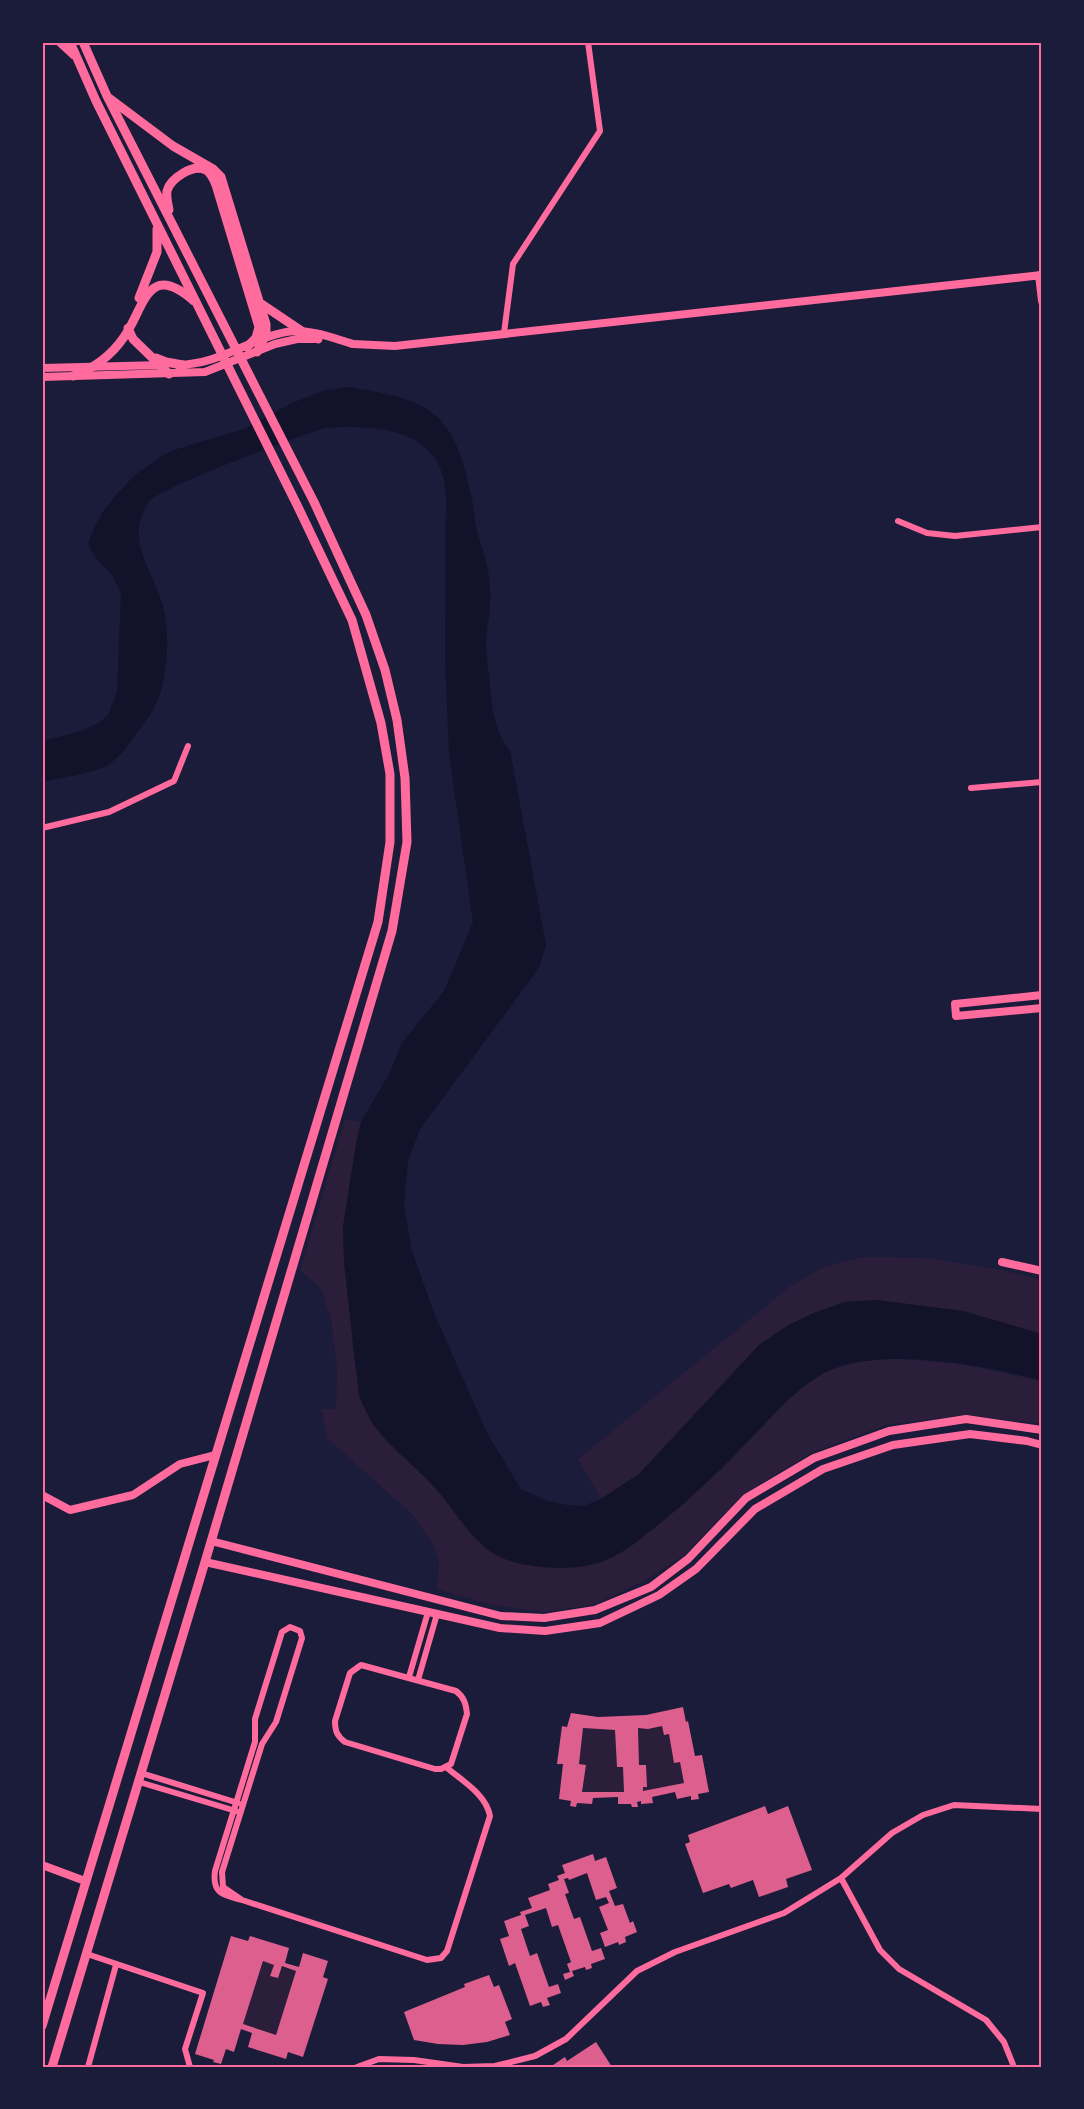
<svg xmlns="http://www.w3.org/2000/svg" width="1084" height="2109" font-family="'PT Sans',sans-serif">
<style>
.green{fill:#2a1e3b}
.water{fill:#12122b}
.building{fill:#dd5f8e;fill-rule:evenodd}
.lines{fill:none;stroke-linecap:round;stroke-linejoin:round}
.minor{stroke:#ff6b9d;stroke-width:6}
.tertiary{stroke:#ff6b9d;stroke-width:8}
.secondary{stroke:#ff6b9d;stroke-width:8}
.primary{stroke:#ff6b9d;stroke-width:9}
.neatline{fill:none;stroke:#ff6b9d;stroke-width:2}
</style>
<rect width="100%" height="100%" fill="#1b1b3a"/>
<path class="green" d="M345,1119L361,1122L356,1144L343,1227L344,1262L355,1366L384,1438L429,1480L475,1536L493,1553L743,1446L797,1391L825,1372L857,1362L888,1358L961,1364L1042,1381V1424L966,1415L886,1425L811,1453L743,1495L683,1556L646,1580L593,1605L544,1612L492,1605L437,1589L439,1562L432,1542L412,1514L328,1439L321,1409H336L337,1369L331,1320L321,1289L300,1270Z
M862,1257L926,1258L1002,1270L1042,1280V1334L963,1311L876,1300L845,1302L816,1312L787,1326L759,1345L639,1474L601,1499L578,1459L792,1285L824,1267Z
M662,1726L664,1735L669,1734L674,1762H680L684,1783L643,1791V1787H647L639,1765L638,1728L648,1729Z
M583,1728L615,1730L617,1767H623L624,1792H582L586,1765L579,1764Z
M263,1961L274,1965L271,1976L278,1978L282,1966L296,1971L276,2035L243,2024Z"/>
<path class="water" d="M347,387C430,400 453,409 471,495C474,507 474,519 477,531C479,540 483,549 485,557C489,571 491,589 490,603C490,617 486,630 486,644C486,655 488,666 489,676C492,701 492,730 510,750L546,945L539,968L420,1129L408,1161L404,1205L411,1248L434,1313L488,1435L521,1489L547,1501L567,1505L584,1506L601,1499L639,1474L759,1345L787,1326L816,1312L845,1302L876,1300L963,1311L1042,1334V1381C987,1365 876,1345 824,1373C797,1388 777,1411 756,1433C724,1467 690,1500 653,1529C639,1540 626,1551 609,1559C589,1568 563,1569 542,1567C525,1565 508,1562 494,1554C475,1543 456,1514 443,1497C425,1475 404,1459 385,1439C373,1427 366,1412 359,1396L344,1262L343,1227L356,1144L361,1122L389,1074L402,1043L444,991L473,922L449,754L445,656L446,499C445,492 445,483 443,476C429,426 367,425 325,428C299,436 160,487 149,502C122,541 156,573 164,610C170,637 168,683 154,708C149,717 142,726 136,734C127,747 118,760 104,767C85,775 62,777 42,782V741L82,731L100,722L108,715L117,692L121,593L112,575L95,557L88,544L95,526L104,510L117,494L135,475L160,457L174,450L244,429L292,403L323,391Z"/>
<path class="building" d="M683,1707L686,1722L688,1721L695,1756L702,1755L709,1792L698,1794L699,1799L691,1800V1796L677,1799L675,1792L652,1797L653,1803L641,1804V1801L637,1802L638,1807H632L631,1804H618V1797L593,1798L592,1804L577,1803L576,1807L570,1806L571,1801L559,1799L563,1764H557L562,1726L567,1727L571,1713L598,1717L646,1715ZM662,1726L664,1735L669,1734L674,1763L680,1762L684,1783L643,1791V1787H647L646,1765H639L638,1728L648,1729ZM583,1728L615,1730L617,1767H623L624,1792H582L586,1765L579,1764Z
M765,1806L768,1814L788,1806L812,1870L786,1879L788,1887L759,1897L753,1880L731,1888L729,1884L703,1893L685,1844L690,1842L688,1835Z
M593,1854L595,1861L606,1857L617,1888L609,1891L615,1906L623,1904L630,1923L633,1921L637,1932L625,1937L626,1942L619,1945L618,1942L605,1947L600,1933L608,1930L599,1907L609,1903L606,1897L596,1900L587,1873L569,1880L568,1878L564,1879L569,1893L565,1894L574,1919L580,1917L592,1951L601,1948L605,1959L591,1964L592,1968L586,1970L585,1967L572,1971L574,1976L565,1980L563,1974L570,1972L567,1964L571,1962L558,1925L552,1927L546,1908L525,1915L529,1926L521,1929L530,1956L537,1953L549,1987L558,1984L561,1993L547,1998L550,2005L543,2007L541,2002L530,2006L515,1963L509,1966L500,1939L509,1936L504,1921L521,1915L520,1912L532,1908L528,1898L550,1890L548,1884L559,1880L557,1876L565,1873L562,1865Z
M231,1936L248,1941L250,1936L289,1948L285,1963L299,1967L303,1953L328,1961L323,1977L328,1979L303,2057L288,2052L286,2059L248,2047L252,2033L241,2029L234,2052L226,2049L221,2064L213,2062L214,2060L195,2054ZM263,1961L274,1965L270,1976L278,1978L282,1966L296,1971L276,2035L243,2024Z
M489,1975L494,1987L499,1985L512,2019L505,2022L510,2035L487,2042L463,2045L438,2044L414,2040L404,2012L465,1987L464,1984Z
M596,2042L612,2067H550L565,2057L567,2061Z"/>
<g class="lines">
<path class="minor" d="M504,333L513,264L600,131L588,42
M898,521L927,533L955,536L1042,527
M971,788L1042,782
M42,828L109,812L174,781L188,746
M290,1627L300,1631L302,1638L276,1722L262,1744L222,1872L223,1887L242,1900C223,1895 212,1894 215,1871L255,1742V1719L282,1632Z
M361,1665L456,1691C464,1697 466,1704 467,1714L451,1764L441,1769H435L345,1742C337,1736 335,1731 335,1721L350,1673Z
M409,1677L428,1612
M418,1680L437,1614
M141,1773L238,1803
M139,1782L236,1811
M841,1878L880,1950L899,1969L986,2020L1004,2042L1014,2067
M242,1900L427,1960L441,1958L447,1951L490,1816C486,1794 462,1781 446,1767
M87,1954L203,1993L185,2049L190,2067
M88,2067L116,1965
M357,2067L379,2059L414,2060L463,2067L495,2066L535,2056L566,2039L637,1971L675,1952L784,1913L841,1878L892,1833L923,1815L954,1805L1042,1809"/>
<path class="tertiary" d="M1039,275L1042,301
M353,344L395,346L1042,275
M1002,1262L1042,1271
M42,1495L70,1510L133,1495L180,1464L215,1455
M42,1865L85,1881"/>
<path class="secondary" d="M178,365C224,364 253,335 294,331C314,330 335,339 353,344
M42,368L163,365
M42,377L205,372L275,344L297,339H314
M1042,995L955,1004L956,1016L1042,1008
M211,1541L501,1616L544,1618L595,1610L651,1587L688,1559L746,1498L814,1458L889,1431L966,1419L1042,1430
M205,1562L500,1628L545,1631L600,1623L659,1595L696,1569L755,1509L823,1469L893,1445L970,1434L1027,1441L1042,1445"/>
<path class="primary" d="M60,42L74,55
M109,98L173,146L213,169L221,177L266,324V334L257,352
M169,210C168,204 166,198 167,191C170,179 193,163 206,170C211,173 214,180 216,185L259,327L256,338L247,347
M139,298L157,252V229
M260,303L303,332L318,339
M128,328L133,339L169,374
M156,358L166,362L183,365
M73,376C95,368 111,356 124,337C145,307 147,260 194,301
M42,2026L378,922L390,842V774L381,723L352,620L299,509L96,101L70,42
M52,2067L205,1562L392,931L407,842L405,778L397,720L385,670L366,615L314,502L107,96L83,42"/>
</g>
<rect width="1084" height="2109" fill="none" stroke="#1b1b3a" stroke-width="87"/>
<rect x="44" y="44" width="996" height="2022" class="neatline"/>
</svg>
